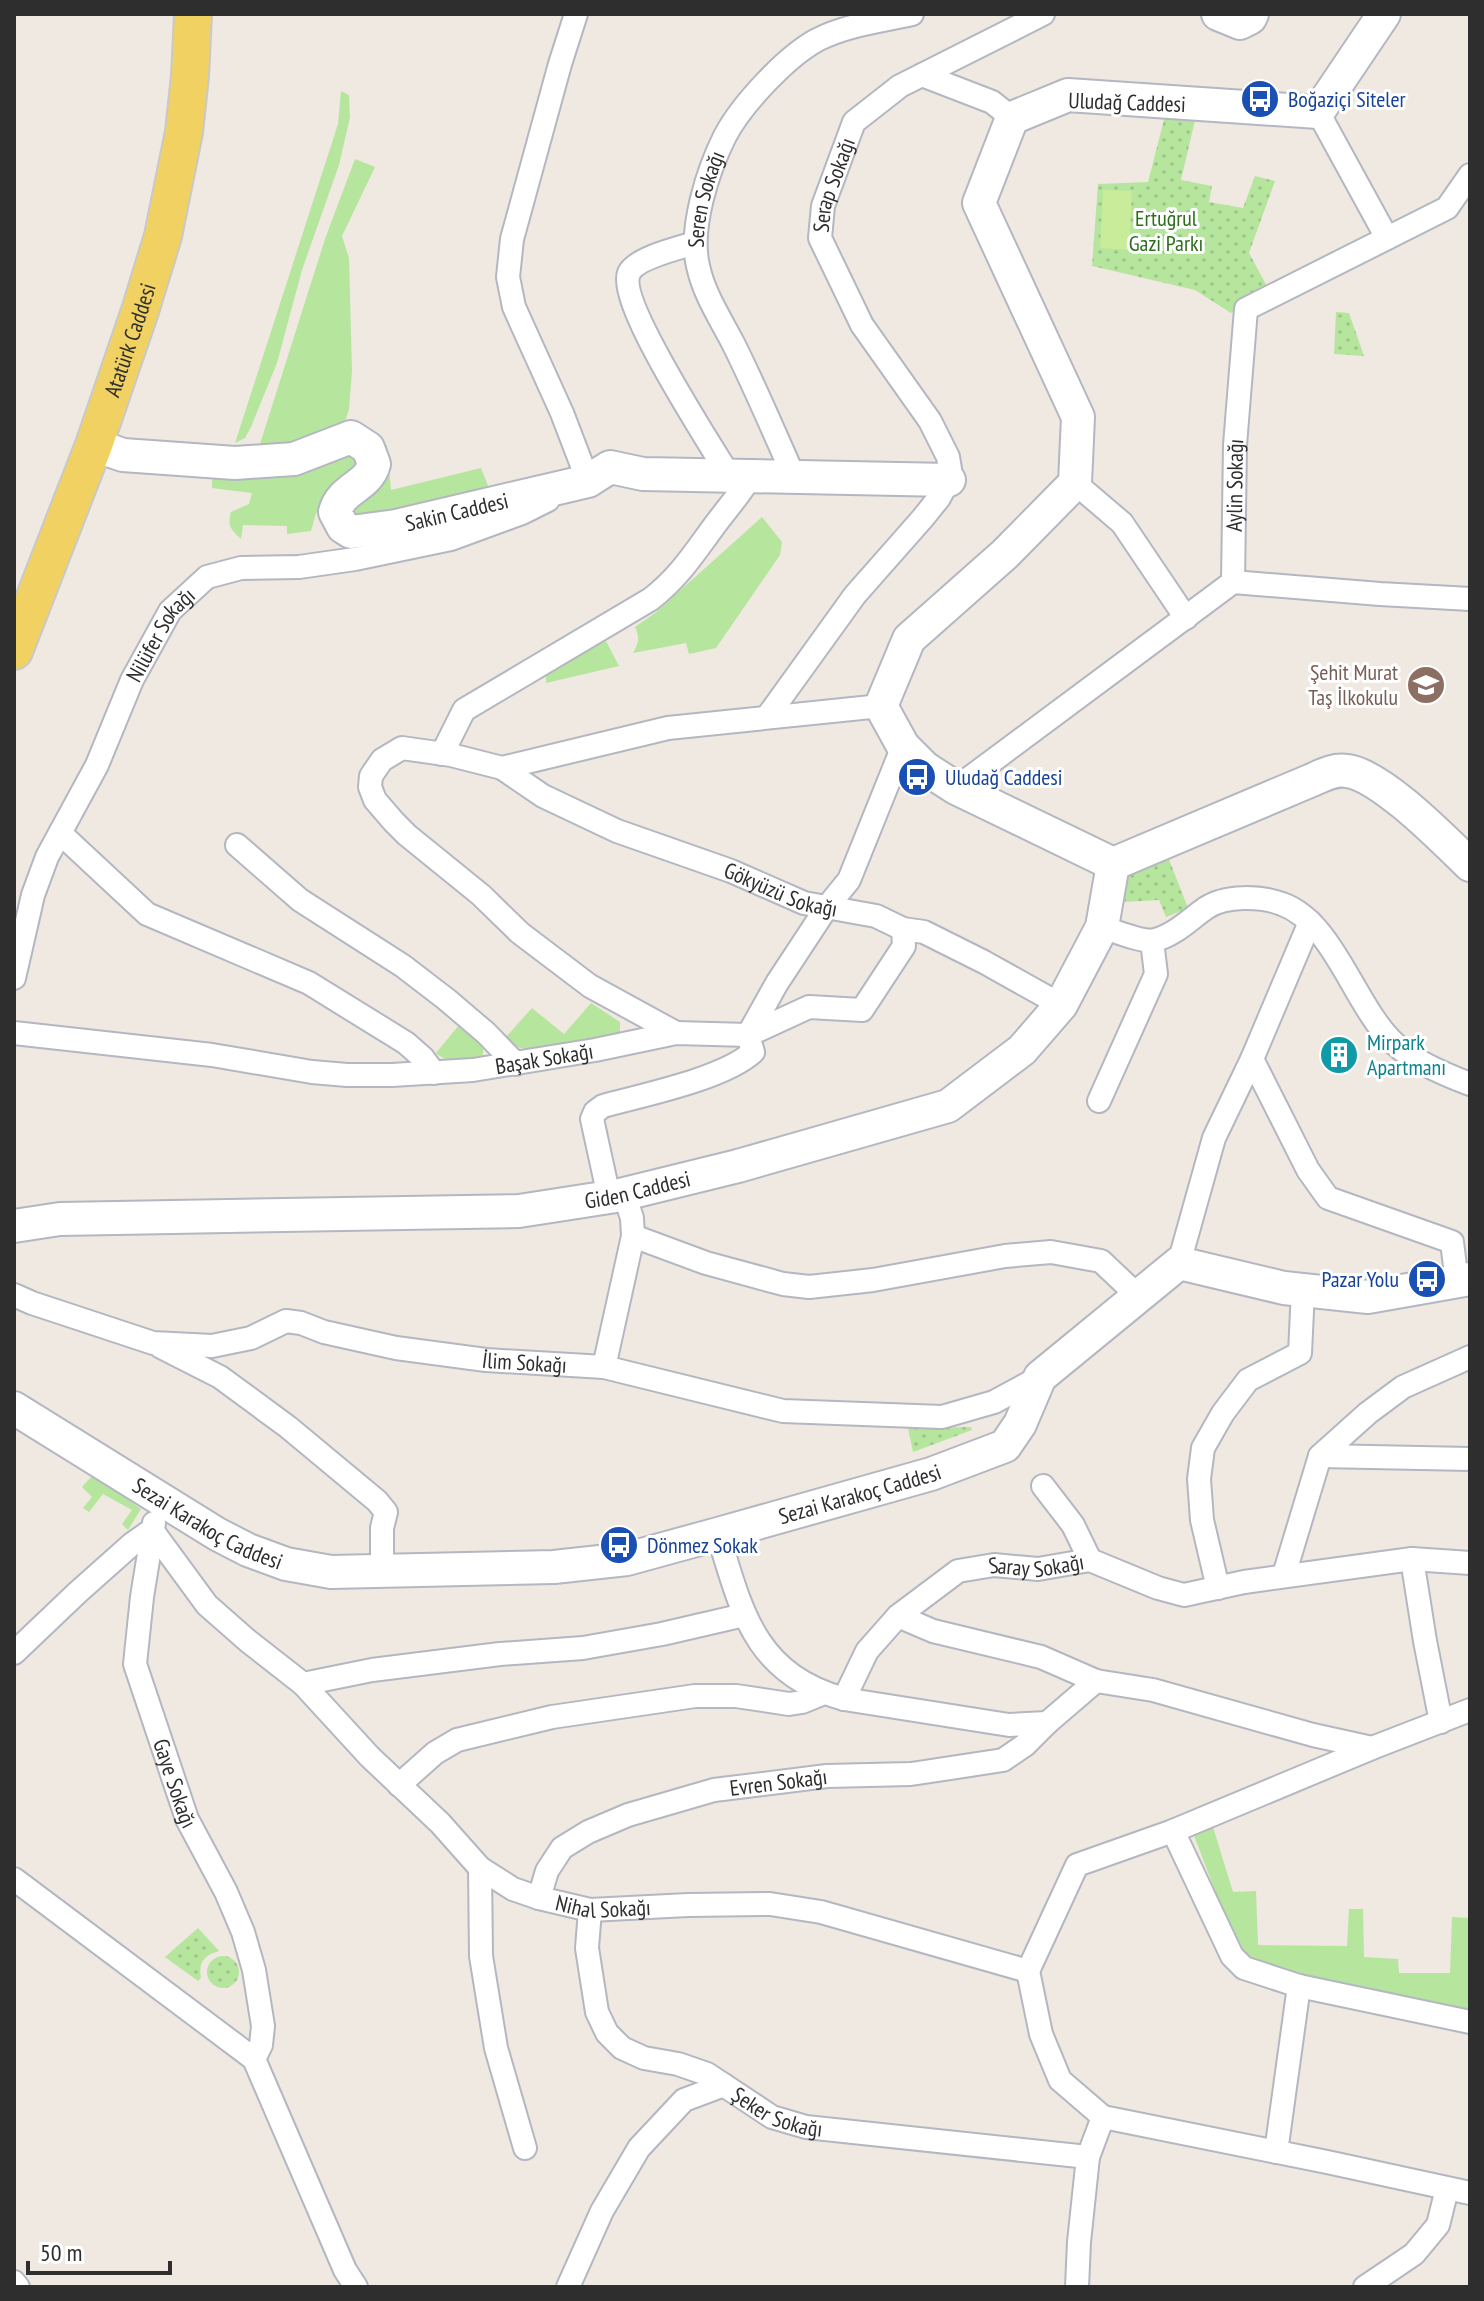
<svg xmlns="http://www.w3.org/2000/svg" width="1484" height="2301" font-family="'PT Sans Narrow',sans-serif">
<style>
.grass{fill:#b6e59e}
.park{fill:url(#park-dots)}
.pitch{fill:#c9ec9a}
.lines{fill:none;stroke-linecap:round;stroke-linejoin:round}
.street-casing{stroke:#b4b7c1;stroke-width:26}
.secondary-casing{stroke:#b4b7c1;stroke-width:36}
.primary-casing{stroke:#c9c9c9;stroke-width:40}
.street{stroke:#fff;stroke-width:22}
.secondary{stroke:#fff;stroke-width:32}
.primary{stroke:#f2d163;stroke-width:36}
.labels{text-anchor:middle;stroke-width:6;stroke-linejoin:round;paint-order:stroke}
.transit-label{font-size:22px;fill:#164399;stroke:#fff;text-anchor:start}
.street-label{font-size:22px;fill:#2e2e2e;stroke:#fff}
.park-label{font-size:22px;fill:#2c6e1b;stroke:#fff}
.education-label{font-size:22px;fill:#785e54;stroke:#fff;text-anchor:end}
.culture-label{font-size:22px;fill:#0d838f;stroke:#fff;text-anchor:start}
</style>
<defs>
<pattern id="park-dots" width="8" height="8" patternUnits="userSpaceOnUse" patternTransform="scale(2)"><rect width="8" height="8" fill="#b6e59e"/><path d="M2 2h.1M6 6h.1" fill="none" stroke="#9dc588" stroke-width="1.8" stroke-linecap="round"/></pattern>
</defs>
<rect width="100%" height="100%" fill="#efe9e1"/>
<path class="grass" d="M341,91L349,95L350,117L339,165L302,270L277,363L251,427L245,438L235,443L338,124Z
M355,159L375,167L342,236L349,258L352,371L349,409L345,422L288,452L260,444L325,239Z
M363,429L382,441L387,446L391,490L481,468L492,496L358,524L349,506Z
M347,452L358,462L359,470L336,496L316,513L311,531L287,534V526L243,525L241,539C231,530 227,526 231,512L249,504L252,493L212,488V475Z
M762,517L782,542L780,555L716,648L689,654L686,643L633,653C639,642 640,638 635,627L655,613Z
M606,641L619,666L546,683V672L596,644Z
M591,1003L620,1022V1032L616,1036L528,1050L517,1047L505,1038L532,1008L564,1034Z
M459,1025L478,1039L484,1047L482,1058C466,1065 449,1064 436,1053Z
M93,1475L141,1509L128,1530L122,1524L132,1510L103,1494L89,1512L83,1508L92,1497L82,1487Z
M1213,1827L1233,1892L1256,1891L1258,1945L1347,1946L1349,1909H1363L1364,1957L1398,1959L1399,1973H1450L1452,1917L1470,1918V2011L1304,1976L1250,1960L1233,1938L1193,1833Z"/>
<path class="park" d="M1166,112L1196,116L1181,180L1212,186L1209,202L1243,208L1255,176L1275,181L1249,253L1268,288L1231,313L1195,290L1092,266L1098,184L1148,182Z
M1336,312L1349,313L1364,356L1334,354Z
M1168,857L1188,908L1166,917L1159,900L1124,902L1128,873Z
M971,1427L972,1430L913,1452L908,1428Z
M198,1928L219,1951C204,1955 198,1963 201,1978L198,1981L165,1957Z
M207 1972a16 16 0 1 1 32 0a16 16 0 1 1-32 0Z"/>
<path class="pitch" d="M1103,190L1132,191L1129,250L1100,248Z"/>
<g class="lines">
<defs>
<g id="street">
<path d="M576,14L560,64L512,239L508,277L514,307L562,413L588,481L579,486"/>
<path d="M922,75L992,102L1012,118"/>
<path d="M1318,112L1387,238"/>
<path d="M695,243C679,248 636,258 629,273C617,302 709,442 728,474"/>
<path id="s1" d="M794,477C774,432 755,387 733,343C720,318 704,294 698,266C689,228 708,170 725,136C742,104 786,57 817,40C846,25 881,21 912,14"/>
<path d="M1075,483L1122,523L1186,618"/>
<path d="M1233,582L1380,594L1470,599"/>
<path id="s2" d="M767,717L855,595L922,519L939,498L949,480L950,469L948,457L930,421L862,325L820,238L823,206L854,122L900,86L1043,14"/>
<path d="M442,754L464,710L651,599C683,574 697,548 721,517C732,503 742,491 751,476"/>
<path id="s3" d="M502,768L543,796L617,831L731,871L804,903L876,916L903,929L924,932L984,962L1061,1005"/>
<path id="s4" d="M956,788L1233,582L1235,445L1246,309L1447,208L1470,175"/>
<path d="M60,833L147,914L309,983L406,1043L423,1058L434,1073"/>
<path d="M237,845L300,900L403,966L446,999L486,1033L516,1064"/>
<path d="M1102,927C1114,931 1144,943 1155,940C1175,935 1190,919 1206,908C1225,895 1261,896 1282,904C1334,922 1355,1008 1395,1044C1414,1062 1446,1075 1470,1084"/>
<path id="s5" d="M14,978L33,895L47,857L97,765L132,680L170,611L207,577L241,568L299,567L355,559L451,539L522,513L548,500"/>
<path id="s6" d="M14,1033L212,1055L312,1072L347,1075H392L473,1070L595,1050L676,1033L748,1035L777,983L827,907L849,880L903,746"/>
<path d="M676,1033L590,986L520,933L481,895L407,835L394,822L375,800L370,787L371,776L382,760L402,748L451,755L502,768L668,728L881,706"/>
<path d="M1252,1059L1308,1170L1328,1198L1452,1242L1457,1282"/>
<path d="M1099,1101L1156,974L1152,941"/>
<path d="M609,1197L592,1119L595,1112L603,1106C643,1095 723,1079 753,1052L748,1035L809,1007L862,1010L904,946L903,929"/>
<path d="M633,1236L706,1263L783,1284L809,1287L873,1280L1005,1256L1051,1252L1101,1261L1138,1296"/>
<path d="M1179,1263L1214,1138L1252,1059L1310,922"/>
<path id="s7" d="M14,1295L32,1303L153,1343L212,1346L251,1338L286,1321L301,1323L324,1332L396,1348L486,1360L604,1367L783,1411L942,1417L994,1402L1040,1377"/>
<path d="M161,1347L220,1377L288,1427L377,1501L386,1512L382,1528V1571"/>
<path d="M604,1367L633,1236L632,1218L624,1194"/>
<path d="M1320,1456L1470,1459"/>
<path d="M1043,1486L1073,1525L1090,1560"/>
<path id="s8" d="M154,1523L142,1597L135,1664L187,1819L226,1892L243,1932L254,1970L263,2026L261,2045L254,2059"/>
<path d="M718,1534C742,1613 755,1674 844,1699L1009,1725L1047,1723L1096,1681"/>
<path d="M1412,1559L1425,1641L1441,1722"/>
<path d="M1284,1575L1320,1456L1368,1413L1403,1387L1470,1357"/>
<path d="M1218,1588L1202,1520L1199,1479L1203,1448L1223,1413L1248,1380L1300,1353L1303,1290"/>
<path d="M898,1616L933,1631L1041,1657L1096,1681L1153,1690L1313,1735L1372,1748"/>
<path id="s9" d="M14,1653L77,1593L132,1544L152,1530L207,1605L248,1641L303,1684L370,1757L440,1823L480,1868L513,1889L539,1898L590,1910L688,1905L770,1904L821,1912L1028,1971"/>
<path d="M303,1684L372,1670L500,1654L583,1648L662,1634L744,1615"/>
<path id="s10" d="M844,1699L867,1651L898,1616L958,1571L994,1565L1038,1569L1090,1560L1158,1588L1184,1595L1244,1582L1412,1559L1470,1563"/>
<path d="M399,1785L435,1753L457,1740L552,1717L695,1696H736L789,1704L802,1702L824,1693"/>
<path d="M1173,1831L1232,1956L1244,1968L1299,1986L1470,2022"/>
<path d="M480,1868L481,1956L496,2048L525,2148"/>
<path d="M14,1879L254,2059L345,2270L356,2287"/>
<path id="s11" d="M539,1898L547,1871L562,1848L588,1832L628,1815L714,1790L827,1776L911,1774L1003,1760L1025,1745L1047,1723"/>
<path id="s12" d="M590,1910L587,1948L597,2012L607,2033L622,2048L644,2058L678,2064L707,2074L772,2117L806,2127L1088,2157"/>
<path d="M1028,1971L1077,1865L1173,1831L1372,1748L1470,1710"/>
<path d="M1028,1971L1041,2034L1060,2080L1103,2117"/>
<path d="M1103,2117L1327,2162L1470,2193"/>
<path d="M1276,2152L1299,1986"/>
<path d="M14,2282L18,2287"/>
<path d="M568,2287L602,2211L639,2148L684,2100L724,2085"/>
<path d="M1077,2287L1079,2242L1088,2157L1103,2117"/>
<path d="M1365,2287L1414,2254L1438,2225L1447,2189"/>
</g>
<g id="secondary">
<path d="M1218,14L1240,23L1250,18L1252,14"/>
<path d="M1384,14L1318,112L1068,95L1012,118L979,203L1078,417L1075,483L1005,554L909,639L881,706L903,746L925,768L956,788L1113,864L1312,780C1323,775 1334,769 1347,771C1381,775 1444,840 1470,865"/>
<path id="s13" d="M94,445L123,455L235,463L294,459L351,437L368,448L374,464C368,487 341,488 335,512L343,527L351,532L396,526L588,481L610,467L643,474L949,480"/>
<path id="s14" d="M14,1226L60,1219L519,1211L616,1196L738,1166L948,1106L1022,1050L1061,1005L1102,927L1113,864"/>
<path id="s15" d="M14,1408L217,1534L248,1550L286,1564L331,1572L554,1567L627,1559L718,1534L931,1474L1005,1446L1020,1424L1040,1377L1179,1263L1284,1288L1368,1297L1470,1279"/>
</g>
<g id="primary">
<path id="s16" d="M14,651L94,445L140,311L163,236L184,132L190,76L193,14"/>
</g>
</defs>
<use href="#street" class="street-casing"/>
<use href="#secondary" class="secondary-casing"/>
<use href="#primary" class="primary-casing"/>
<use href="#street" class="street"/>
<use href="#secondary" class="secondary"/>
<use href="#primary" class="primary"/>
</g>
<defs>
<symbol id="bus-disc" viewBox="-11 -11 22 22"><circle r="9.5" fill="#1a4fb4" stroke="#fff"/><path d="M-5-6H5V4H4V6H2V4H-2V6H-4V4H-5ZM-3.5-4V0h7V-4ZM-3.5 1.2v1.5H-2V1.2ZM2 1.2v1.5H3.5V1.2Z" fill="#fff"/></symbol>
<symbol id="school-disc" viewBox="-11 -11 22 22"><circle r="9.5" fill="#8d6e63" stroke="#fff"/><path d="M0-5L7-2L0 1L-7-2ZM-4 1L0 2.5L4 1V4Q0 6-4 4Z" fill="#fff"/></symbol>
<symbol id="building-disc" viewBox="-11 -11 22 22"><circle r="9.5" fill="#0f9aa8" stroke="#fff"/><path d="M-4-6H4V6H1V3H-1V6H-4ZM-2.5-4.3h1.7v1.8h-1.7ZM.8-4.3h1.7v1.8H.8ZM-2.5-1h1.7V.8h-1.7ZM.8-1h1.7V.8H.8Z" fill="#fff"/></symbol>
</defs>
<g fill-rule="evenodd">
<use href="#bus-disc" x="1238" y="77" width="44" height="44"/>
<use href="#school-disc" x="1404" y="663" width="44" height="44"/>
<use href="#bus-disc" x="895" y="755" width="44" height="44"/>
<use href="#building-disc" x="1317" y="1033" width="44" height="44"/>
<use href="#bus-disc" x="1405" y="1257" width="44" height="44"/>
<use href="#bus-disc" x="597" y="1523" width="44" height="44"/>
</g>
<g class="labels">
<g class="transit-label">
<text x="1288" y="107">Boğaziçi Siteler</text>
<text x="945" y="785">Uludağ Caddesi</text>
<text x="1399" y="1287" text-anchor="end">Pazar Yolu</text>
<text x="647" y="1553">Dönmez Sokak</text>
</g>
<g class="street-label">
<text transform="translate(1127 102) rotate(2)" y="8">Uludağ Caddesi</text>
<text dy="8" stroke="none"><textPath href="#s2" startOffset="632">Serap Sokağı</textPath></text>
<text dy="8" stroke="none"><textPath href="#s1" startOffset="300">Seren Sokağı</textPath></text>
<text dy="8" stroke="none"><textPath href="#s16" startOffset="332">Atatürk Caddesi</textPath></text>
<text dy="8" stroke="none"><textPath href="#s4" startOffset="442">Aylin Sokağı</textPath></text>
<text dy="8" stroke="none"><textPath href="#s13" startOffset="498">Sakin Caddesi</textPath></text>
<text dy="8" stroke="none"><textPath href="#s5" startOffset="376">Nilüfer Sokağı</textPath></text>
<text dy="8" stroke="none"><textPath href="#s3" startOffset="306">Gökyüzü Sokağı</textPath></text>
<text dy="8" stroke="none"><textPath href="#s6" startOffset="534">Başak Sokağı</textPath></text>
<text dy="8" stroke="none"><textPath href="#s14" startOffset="626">Giden Caddesi</textPath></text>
<text dy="8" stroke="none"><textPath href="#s7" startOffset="528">İlim Sokağı</textPath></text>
<text dy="8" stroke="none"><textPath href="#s15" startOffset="898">Sezai Karakoç Caddesi</textPath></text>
<text dy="8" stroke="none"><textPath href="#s15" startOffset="226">Sezai Karakoç Caddesi</textPath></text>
<text dy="8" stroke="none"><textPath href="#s10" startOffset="254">Saray Sokağı</textPath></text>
<text dy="8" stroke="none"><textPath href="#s11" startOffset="284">Evren Sokağı</textPath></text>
<text dy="8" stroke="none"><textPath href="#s8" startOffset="268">Gaye Sokağı</textPath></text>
<text dy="8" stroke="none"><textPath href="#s9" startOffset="790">Nihal Sokağı</textPath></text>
<text dy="8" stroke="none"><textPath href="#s12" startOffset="318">Şeker Sokağı</textPath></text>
</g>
<g class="park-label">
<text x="1166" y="226">Ertuğrul<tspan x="1166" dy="25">Gazi Parkı</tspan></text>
</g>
<g class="education-label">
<text x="1398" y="680">Şehit Murat<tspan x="1398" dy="25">Taş İlkokulu</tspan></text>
</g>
<g class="culture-label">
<text x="1367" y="1050">Mirpark<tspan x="1367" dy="25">Apartmanı</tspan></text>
</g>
</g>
<rect width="1484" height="2301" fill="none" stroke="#2e2e2e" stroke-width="32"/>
<path d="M28 2261v12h142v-12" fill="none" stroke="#2e2e2e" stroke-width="4"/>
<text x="40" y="2261" font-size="24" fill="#2e2e2e" stroke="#ffffff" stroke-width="6" paint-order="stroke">50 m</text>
</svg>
